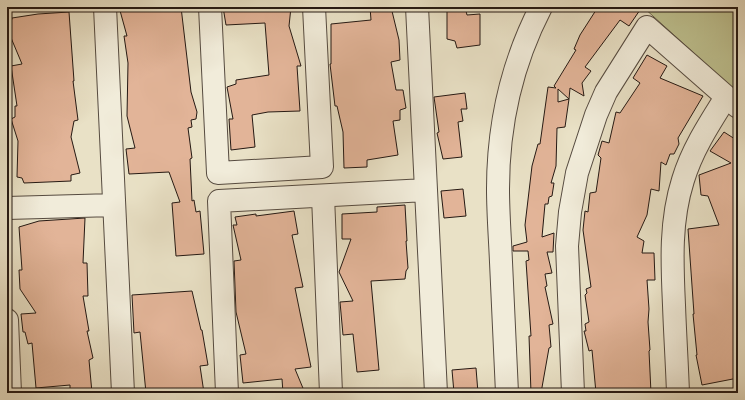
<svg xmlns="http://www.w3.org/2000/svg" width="745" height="400" font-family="'IM FELL Great Primer',serif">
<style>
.green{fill:#bec190;stroke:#726d52}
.building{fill:#e2b498;stroke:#251913}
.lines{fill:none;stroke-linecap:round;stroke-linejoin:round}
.minor-casing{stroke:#564b40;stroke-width:24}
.minor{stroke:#f1ecda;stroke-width:22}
</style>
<rect width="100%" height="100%" fill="#e9e1c6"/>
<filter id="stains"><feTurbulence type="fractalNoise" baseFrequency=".005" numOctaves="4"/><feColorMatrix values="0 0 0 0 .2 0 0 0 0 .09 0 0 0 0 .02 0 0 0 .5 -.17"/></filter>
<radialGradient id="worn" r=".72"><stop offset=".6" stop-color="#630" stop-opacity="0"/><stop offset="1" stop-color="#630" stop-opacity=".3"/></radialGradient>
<path class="green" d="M643,7H738V93Z"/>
<path class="building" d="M119,7H181L191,92L197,112L196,119L191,120L192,127L188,128L192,158L190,159L192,201L194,200L196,212L200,211L204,254L176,256L172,203L180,202L169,172L129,174L126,149L135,148L127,116L128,63L124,36H127Z
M223,7H291L289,26L301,66H297L300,111L268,112L252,115L255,147L231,150L229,119H233L227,87L236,84V80L269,75L265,23L226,25Z
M370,7H391L399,40L400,60L391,62L396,90H403L406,108L400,110V120L393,121L398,155L367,160V167L344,168L343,132L337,106H335L330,64H331V24L371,20Z
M447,7H465L467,15L480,14V45L457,48L455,41L447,39Z
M598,7H642L629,26L620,20L585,67L591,71L582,83L584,96L570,88L569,99L558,89V102L569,99L565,127L557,128L556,166L551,183H554L552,196L549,197L548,204H545L542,237L554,233L553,252H547L552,273L545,274L547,286L545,287L553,324L549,325L551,347L549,348L541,393H531L529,336H531L526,261L529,260L528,251H513V246L527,242L525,225L532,166L538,144H540L548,87L556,88L554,86L576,50L574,49L580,35Z
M69,12L74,81H73L78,120L74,121L71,137L80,173L71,175V181L24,183L22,178L17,177L18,141L11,119L15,117V106H17L11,66L22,64L9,33L12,18L38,14Z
M647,55L667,66L660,78L703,96L678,138L679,144L674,154H670L666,165L661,162L659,191L651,189L647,215L637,237L644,241L642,253H654L655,280H647L649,309L648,322L650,350L649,351L651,393H596L592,350L589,351L584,331H586L585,324L589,322L585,295L587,293L586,289L591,287L583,230L585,211L588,212L590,193L596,192L601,158L598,155L602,141L609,143L616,112L620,113L640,83L633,78Z
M465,93L467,109H461L463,121L458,122L462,157L443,159L437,133L439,132L434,97Z
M724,132L738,141V378L702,385L696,355H697L693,314H694L688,229L719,225L708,196L701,195L699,175L731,163L710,151Z
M463,189L466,216L444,218L441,191Z
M405,205L407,241H406L408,268L406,271L405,279L371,281L379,370L357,372L353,334L343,335L340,302L353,301L339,272L351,239H342V214L377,212V207Z
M294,211L298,234L292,235L303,287L295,288L311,367L295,369L305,393H283L282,379L243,383L240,355L246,354L236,312L234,261L241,260L233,225H237L235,217L256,214V216Z
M85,218L83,263H87L88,296H83L89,331H87L93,358L89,360L92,393H70V385L36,388L32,343L28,344L25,332H23L21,314L36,313L20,289L19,270H22L19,227L39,221Z
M192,291L201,330H202L208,365L200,366L204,393H146L140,332L134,333L132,295Z
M476,368L478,393H454L452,370Z"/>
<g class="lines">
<defs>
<path id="minor" d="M105,7L123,393
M210,7L218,173L322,167L314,7
M417,7L436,393
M323,196L331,393
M7,208L114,205
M7,320L10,393
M227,393L219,201L426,190
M507,393C505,349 503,306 501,262C500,238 498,213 498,189C498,126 512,63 541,7
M573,393L567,246L570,212L577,173L596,115L606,92L647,27L738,107
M678,393C677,364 675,334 674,305C672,262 670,221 683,180C692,150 709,124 726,97"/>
</defs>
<use href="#minor" class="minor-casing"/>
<use href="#minor" class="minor"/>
</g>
<rect width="745" height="400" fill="none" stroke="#e9e1c6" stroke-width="24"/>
<rect x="8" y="8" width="729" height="384" fill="none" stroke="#251913" stroke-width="2"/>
<rect x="12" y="12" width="721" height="376" fill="none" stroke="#251913"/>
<rect width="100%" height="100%" filter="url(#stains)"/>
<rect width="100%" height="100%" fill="url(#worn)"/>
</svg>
